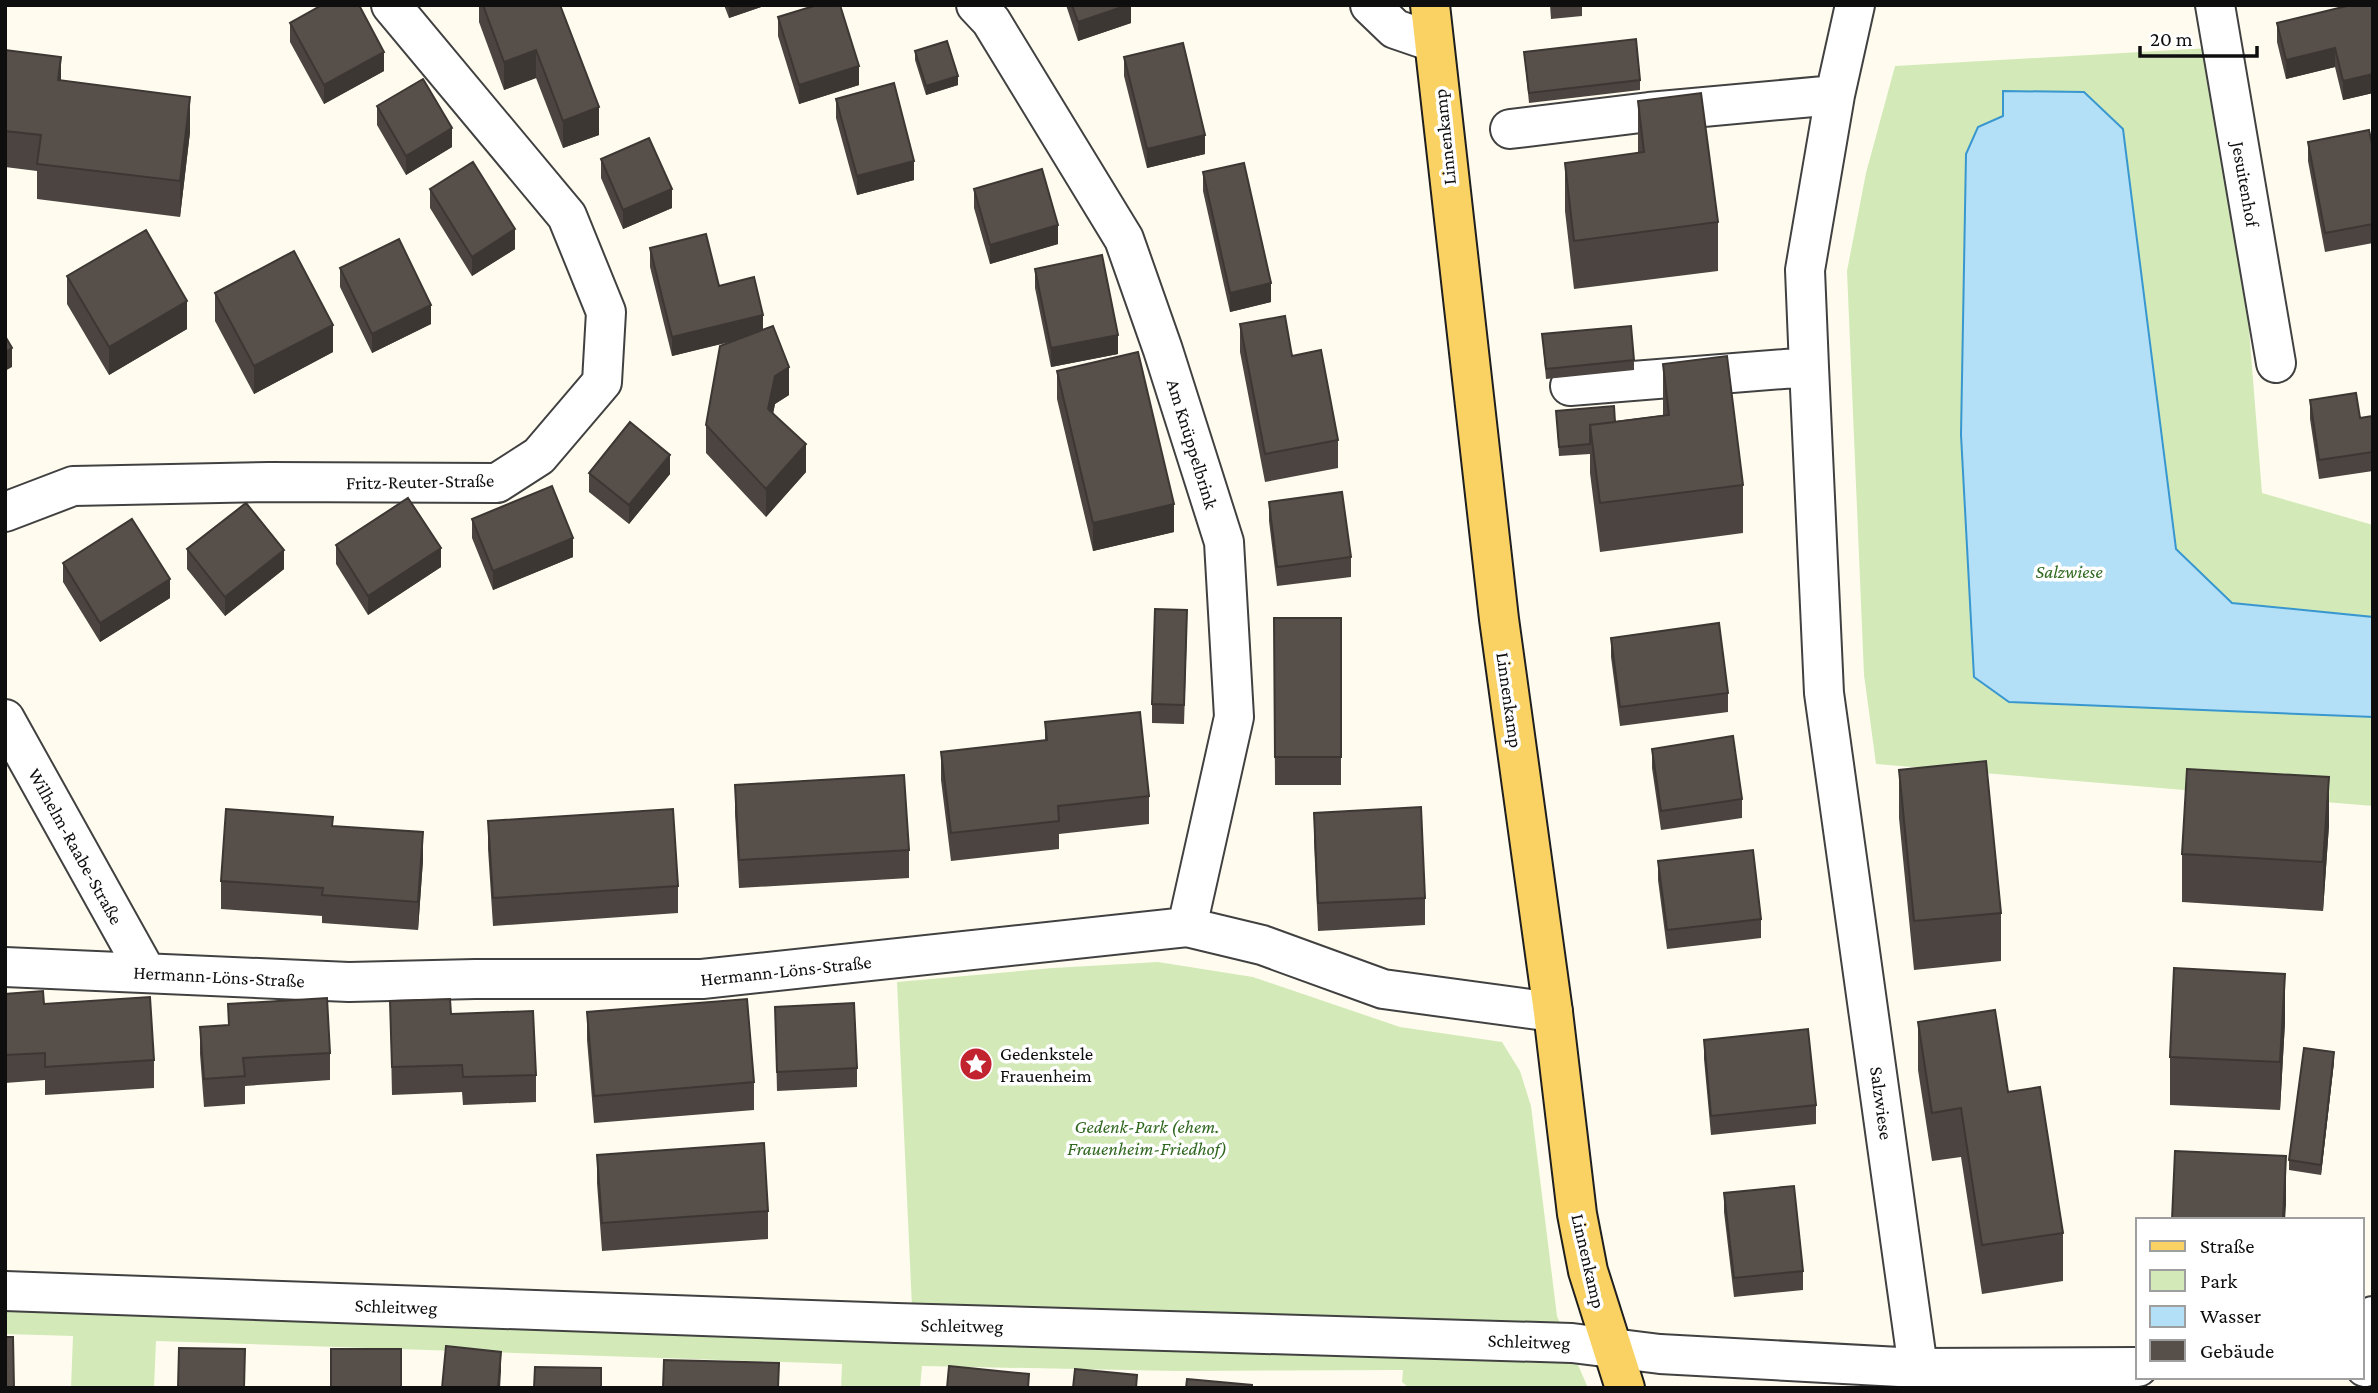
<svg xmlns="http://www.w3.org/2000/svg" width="2378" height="1393" font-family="'Crimson Pro',serif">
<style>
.green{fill:#d3eab8}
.water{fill:#b3dff7;stroke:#3997cf;stroke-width:2}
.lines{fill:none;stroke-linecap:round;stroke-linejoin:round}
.minor-casing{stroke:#414141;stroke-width:42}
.major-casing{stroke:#1f1f1f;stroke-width:42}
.minor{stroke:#fff;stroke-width:38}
.major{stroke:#fad264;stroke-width:38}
.wall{fill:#4b4440}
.shaded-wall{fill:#3d3734}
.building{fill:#574f4a;stroke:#3d3734;stroke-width:2}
.labels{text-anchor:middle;stroke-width:7;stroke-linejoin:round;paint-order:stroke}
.street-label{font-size:19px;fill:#0e0e0e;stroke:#fff}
.park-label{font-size:19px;font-style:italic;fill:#2e671d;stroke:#fff}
.poi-label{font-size:19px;fill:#0e0e0e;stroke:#fff;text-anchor:start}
</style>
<rect width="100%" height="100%" fill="#fffcef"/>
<path class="green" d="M2210,48L2245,278L2262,493L2373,525V806L1876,764L1864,675L1847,271L1866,173L1895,66Z
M1158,962L1253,977L1400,1027L1502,1042L1520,1071L1531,1106L1557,1316L1588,1388H1409L1402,1382L1403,1370L1177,1371L922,1366L920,1388H841L842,1364L156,1341L154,1388H71L73,1336L5,1334V1275L912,1307L897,982L1053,968Z"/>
<path class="water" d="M2003,91L2084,92L2123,129L2176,549L2232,603L2373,617V717L2009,702L1974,677L1961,435L1966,154L1978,127L2003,116Z"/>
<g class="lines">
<defs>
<path id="minor" d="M976,5L991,21L1124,239L1163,350L1224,542L1234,717L1187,927
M1370,5L1395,29L1433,42
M1855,5L1835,95L1805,270L1809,367L1824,693L1918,1368V1388
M2215,5L2276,363
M1510,129L1649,112L1835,95
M1570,386L1809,367
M5,512L73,486L270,482L497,483L539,456L602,382L606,312L567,216L391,5
M5,719L146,972
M5,967L349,982L475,979H702L1187,927L1262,945L1383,989L1553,1012
M5,1291L896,1323L1572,1343L1660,1354L1918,1368L2138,1367
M2365,1367L2373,1316"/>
<path id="major" d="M1430,5L1499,619L1553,1012L1577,1214L1588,1271L1625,1388"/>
</defs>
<use href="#minor" class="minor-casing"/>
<use href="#major" class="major-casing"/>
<use href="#minor" class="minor"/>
<use href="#major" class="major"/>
</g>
<path class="wall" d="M479,5H560L599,135L563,148L536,78L504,90L479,22Z
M724,5H767L729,18Z
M1066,5H1131V23L1078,41Z
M1550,5H1597L1582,7V16L1551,19Z
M2373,5V93L2343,100L2335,67L2286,79L2277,42V23Z
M778,17L859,85L799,104L778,36Z
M290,23L384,71L324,104L290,42Z
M5,50L61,81L190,132L180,217L37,199V171L5,167Z
M915,51L958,85L926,95L915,60Z
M1524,52L1640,80V90L1529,103Z
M1124,57L1205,154L1147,168L1124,76Z
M836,99L914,180L857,195L836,118Z
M1638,101L1718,222V271L1574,289L1565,211V163L1638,153Z
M377,106L452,147L406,175L377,125Z
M2308,142L2373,149V243L2325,252L2308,161Z
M601,159L672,208L623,229L601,178Z
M1203,172L1271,302L1230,312L1203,191Z
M430,189L515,249L472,276L430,208Z
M974,189L1058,244L990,264L974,208Z
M650,248L719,286L763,329L789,395L775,404L773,414L806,472L766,517L706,453V425L732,341L672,356L650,267Z
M340,268L431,324L372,353L340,287Z
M1035,269L1118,354L1051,367L1035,288Z
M67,276L187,329L109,375L67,304Z
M215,293L333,352L254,394L215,321Z
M1240,324L1292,356L1338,440V468L1265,482L1240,352Z
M1542,334L1634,360V370L1546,379Z
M1663,364L1743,485V533L1600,552L1590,473V454L1559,456L1556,411L1615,421L1663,415Z
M1057,371L1174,532L1093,551L1057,399Z
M2310,400L2360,418L2373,416V471L2319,479L2310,419Z
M589,473L670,474L629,524L589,492Z
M1269,502L1351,557V577L1277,586L1269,521Z
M472,519L573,557L493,590L472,538Z
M336,545L441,567L368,615L336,564Z
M187,549L284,569L225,616L187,569Z
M63,563L170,598L100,642L63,582Z
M1274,618H1341V785H1275Z
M1187,629L1184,724L1152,723V704Z
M1611,638L1728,693V712L1620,726L1611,657Z
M1045,722L1149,796V824L1059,834V849L951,861L941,780V752L1045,741Z
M1652,749L1742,799V818L1661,830L1652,768Z
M1899,770L2001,913V961L1914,970L1899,818Z
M735,785L909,850V878L739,888L735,813Z
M1314,813L1425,898V925L1318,931L1314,841Z
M488,821L678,886V913L493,926L488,849Z
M2329,825L2323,911L2182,902V854Z
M333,826L423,860L418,930L322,923V916L221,909V881Z
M1658,861L1761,919V938L1667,949L1658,880Z
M5,994L44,1004L154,1060V1088L45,1095V1080L5,1083Z
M390,1001L451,1014L536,1075V1102L463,1105L462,1092L392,1095Z
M228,1004L330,1053V1080L245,1086V1104L204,1107L200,1054V1027L228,1025Z
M775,1007L857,1068V1087L777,1091Z
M587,1012L754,1082V1110L594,1123L587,1040Z
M1918,1022L2008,1092L2063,1233V1281L1982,1294L1961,1157L1932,1161L1918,1070Z
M2285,1022L2280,1110L2170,1105V1057Z
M1704,1040L1816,1105V1124L1711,1135L1704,1059Z
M2334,1062L2321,1175L2289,1170V1160Z
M597,1155L768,1211V1239L602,1251L597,1183Z
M1724,1193L1803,1271V1290L1734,1297L1724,1212Z"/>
<path class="shaded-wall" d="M729,5H767L729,18Z
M1128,5H1131V23L1078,41V22Z
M2335,48V67L2286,79V60Z
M536,50V78L504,90V62Z
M384,52V71L324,104V85Z
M61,57V92L58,80Z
M859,66V85L799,104V85Z
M2373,74V93L2343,100V81Z
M958,76V85L926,95V86Z
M190,97V132L180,217V181Z
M599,107V135L563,148V121Z
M452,128V147L406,175V156Z
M1205,135V154L1147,168V149Z
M914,161V180L857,195V176Z
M672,189V208L623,229V210Z
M1058,225V244L990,264V245Z
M515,229V249L472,276V257Z
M1271,283V302L1230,312V293Z
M187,301V329L109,375V347Z
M431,305V324L372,353V334Z
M763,315V334L672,356V337Z
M333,325V352L254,394V366Z
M1118,335V354L1051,367V348Z
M12,348V367L5,371V352Z
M789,367V395L775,404L768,437V409L775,376Z
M806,444V472L766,517V489Z
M670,455V474L629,524V505Z
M1174,504V532L1093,551V523Z
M573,538V557L493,590V571Z
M441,548V567L368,615V596Z
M284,550V569L225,616V597Z
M170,579V598L100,642V623Z
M2329,777V825L2323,911V862Z
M423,832V860L418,930V902Z
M2285,974V1022L2280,1110V1062Z
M2334,1052V1062L2321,1175V1165Z
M2286,1156V1205L2285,1220H2283Z
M501,1352V1371L500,1388H498Z"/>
<path class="building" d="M322,5H359L384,52L324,85L290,23Z
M483,5H560L599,107L563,121L536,50L504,62Z
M817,5H840L859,66L799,85L778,17Z
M1072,5H1128L1078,22Z
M2351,5H2373V74L2343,81L2335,48L2286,60L2277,23Z
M1636,39L1640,80L1529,93L1524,52Z
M947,41L958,76L926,86L915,51Z
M1183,43L1205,135L1147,149L1124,57Z
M5,50L61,57L58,80L190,97L180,181L37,164L41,135L5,131Z
M423,79L452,128L406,156L377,106Z
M894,83L914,161L857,176L836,99Z
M1701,93L1718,222L1574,241L1565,163L1644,152L1638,101Z
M2369,130L2373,149V224L2325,233L2308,142Z
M649,138L672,189L623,210L601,159Z
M473,162L515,229L472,257L430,189Z
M1244,163L1271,283L1230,293L1203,172Z
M1042,169L1058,225L990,245L974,189Z
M146,230L187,301L109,347L67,276Z
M706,234L719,286L754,277L763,315L672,337L650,248Z
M399,239L431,305L372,334L340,268Z
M294,251L333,325L254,366L215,293Z
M1102,255L1118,335L1051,348L1035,269Z
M1285,316L1292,356L1321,350L1338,440L1265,454L1240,324Z
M773,326L789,367L775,376L768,409L806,444L766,489L706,425L720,346Z
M1631,326L1634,360L1546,369L1542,334Z
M5,336L12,348L5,352Z
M1138,352L1174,504L1093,523L1057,371Z
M1727,356L1743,485L1600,503L1590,425L1669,415L1663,364Z
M2356,393L2360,418L2373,416V452L2319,460L2310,400Z
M1614,406L1615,422L1590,425V444L1559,447L1556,411Z
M630,422L670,455L629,505L589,473Z
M552,486L573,538L493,571L472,519Z
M1342,492L1351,557L1277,567L1269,502Z
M408,498L441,548L368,596L336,545Z
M246,503L284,550L225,597L187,549Z
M132,519L170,579L100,623L63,563Z
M1155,609L1187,610L1184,705L1152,704Z
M1274,618H1341V757H1275Z
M1719,623L1728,693L1620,707L1611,638Z
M1140,712L1149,796L1058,806L1059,821L951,833L941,752L1047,740L1045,722Z
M1733,736L1742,799L1661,811L1652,749Z
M1986,761L2001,913L1914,921L1899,770Z
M2187,769L2329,777L2323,862L2182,854Z
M904,775L909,850L739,860L735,785Z
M1421,807L1425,898L1318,903L1314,813Z
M226,809L333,817L332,826L423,832L418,902L322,895L323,888L221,881Z
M673,809L678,886L493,898L488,821Z
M1753,850L1761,919L1667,930L1658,861Z
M2174,968L2285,974L2280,1062L2170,1057Z
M43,991L44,1004L150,997L154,1060L45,1067V1053L5,1055V994Z
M327,998L330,1053L243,1058L245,1076L204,1079L200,1027L229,1025L228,1004Z
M450,999L451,1014L533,1011L536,1075L463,1077L462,1065L392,1067L390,1001Z
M747,999L754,1082L594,1096L587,1012Z
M854,1003L857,1068L777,1072L775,1007Z
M1995,1010L2008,1092L2040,1087L2063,1233L1982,1245L1961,1108L1932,1113L1918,1022Z
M1808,1029L1816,1105L1711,1116L1704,1040Z
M2304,1048L2334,1052L2321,1165L2289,1160Z
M764,1143L768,1211L602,1223L597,1155Z
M2175,1151L2286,1156L2283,1220H2172Z
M1794,1186L1803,1271L1734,1278L1724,1193Z
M5,1337H13L14,1388H5Z
M446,1346L501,1352L498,1388H442Z
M179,1348L245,1349L244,1388H178Z
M331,1349H401V1388H331Z
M664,1360L779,1363L778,1388H663Z
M949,1366L1029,1374L1028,1388H947Z
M535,1367L601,1368V1388H534Z
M1075,1369L1137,1375L1136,1388H1073Z
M1187,1379L1252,1385V1388H1186Z"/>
<defs>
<symbol id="sight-disc" viewBox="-11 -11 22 22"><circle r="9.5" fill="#c1242f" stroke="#fff"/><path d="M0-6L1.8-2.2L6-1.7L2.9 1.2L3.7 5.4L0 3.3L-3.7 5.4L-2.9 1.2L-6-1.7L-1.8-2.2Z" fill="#fff"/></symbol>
</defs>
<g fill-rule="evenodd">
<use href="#sight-disc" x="957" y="1045" width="38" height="38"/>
</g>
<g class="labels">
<g class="street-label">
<text transform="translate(1444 137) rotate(-96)" y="7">Linnenkamp</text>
<text transform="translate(2246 184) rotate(80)" y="7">Jesuitenhof</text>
<text transform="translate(1193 444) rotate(73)" y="7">Am Knüppelbrink</text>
<text transform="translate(420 481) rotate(-1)" y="7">Fritz-Reuter-Straße</text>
<text transform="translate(1510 700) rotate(82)" y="7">Linnenkamp</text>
<text transform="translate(76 846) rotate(61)" y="7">Wilhelm-Raabe-Straße</text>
<text transform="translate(786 970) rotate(-6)" y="7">Hermann-Löns-Straße</text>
<text transform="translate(219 976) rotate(3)" y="7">Hermann-Löns-Straße</text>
<text transform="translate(1882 1103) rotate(82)" y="7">Salzwiese</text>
<text transform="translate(1589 1261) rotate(77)" y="7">Linnenkamp</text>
<text transform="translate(396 1306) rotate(2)" y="7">Schleitweg</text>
<text transform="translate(962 1325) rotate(1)" y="7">Schleitweg</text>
<text transform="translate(1529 1341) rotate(2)" y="7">Schleitweg</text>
</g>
<g class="park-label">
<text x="2069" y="578">Salzwiese</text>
<text x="1147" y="1133">Gedenk-Park (ehem.<tspan x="1147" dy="22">Frauenheim-Friedhof)</tspan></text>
</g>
<g class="poi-label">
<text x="1000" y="1060">Gedenkstele<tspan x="1000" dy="22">Frauenheim</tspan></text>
</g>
</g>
<rect width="2378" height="1393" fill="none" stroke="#0e0e0e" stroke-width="14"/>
<rect x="2136" y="1218" width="228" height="161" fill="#ffffff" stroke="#9f9f9f" stroke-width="2"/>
<rect x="2150" y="1241" width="35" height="10" fill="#fad264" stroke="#9f9f9f" stroke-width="2"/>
<text x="2200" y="1253" font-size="21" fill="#0e0e0e">Straße</text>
<rect x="2150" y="1270" width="35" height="21" fill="#d3eab8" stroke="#9f9f9f" stroke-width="2"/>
<text x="2200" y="1288" font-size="21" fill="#0e0e0e">Park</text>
<rect x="2150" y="1306" width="35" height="21" fill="#b3dff7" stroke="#9f9f9f" stroke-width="2"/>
<text x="2200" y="1323" font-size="21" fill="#0e0e0e">Wasser</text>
<rect x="2150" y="1340" width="35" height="21" fill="#574f4a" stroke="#9f9f9f" stroke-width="2"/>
<text x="2200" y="1358" font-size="21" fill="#0e0e0e">Gebäude</text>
<path d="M2140 46v10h117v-10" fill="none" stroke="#0e0e0e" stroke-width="3.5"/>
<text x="2150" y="46" font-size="21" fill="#0e0e0e" stroke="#ffffff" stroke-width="5" paint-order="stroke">20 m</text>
</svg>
